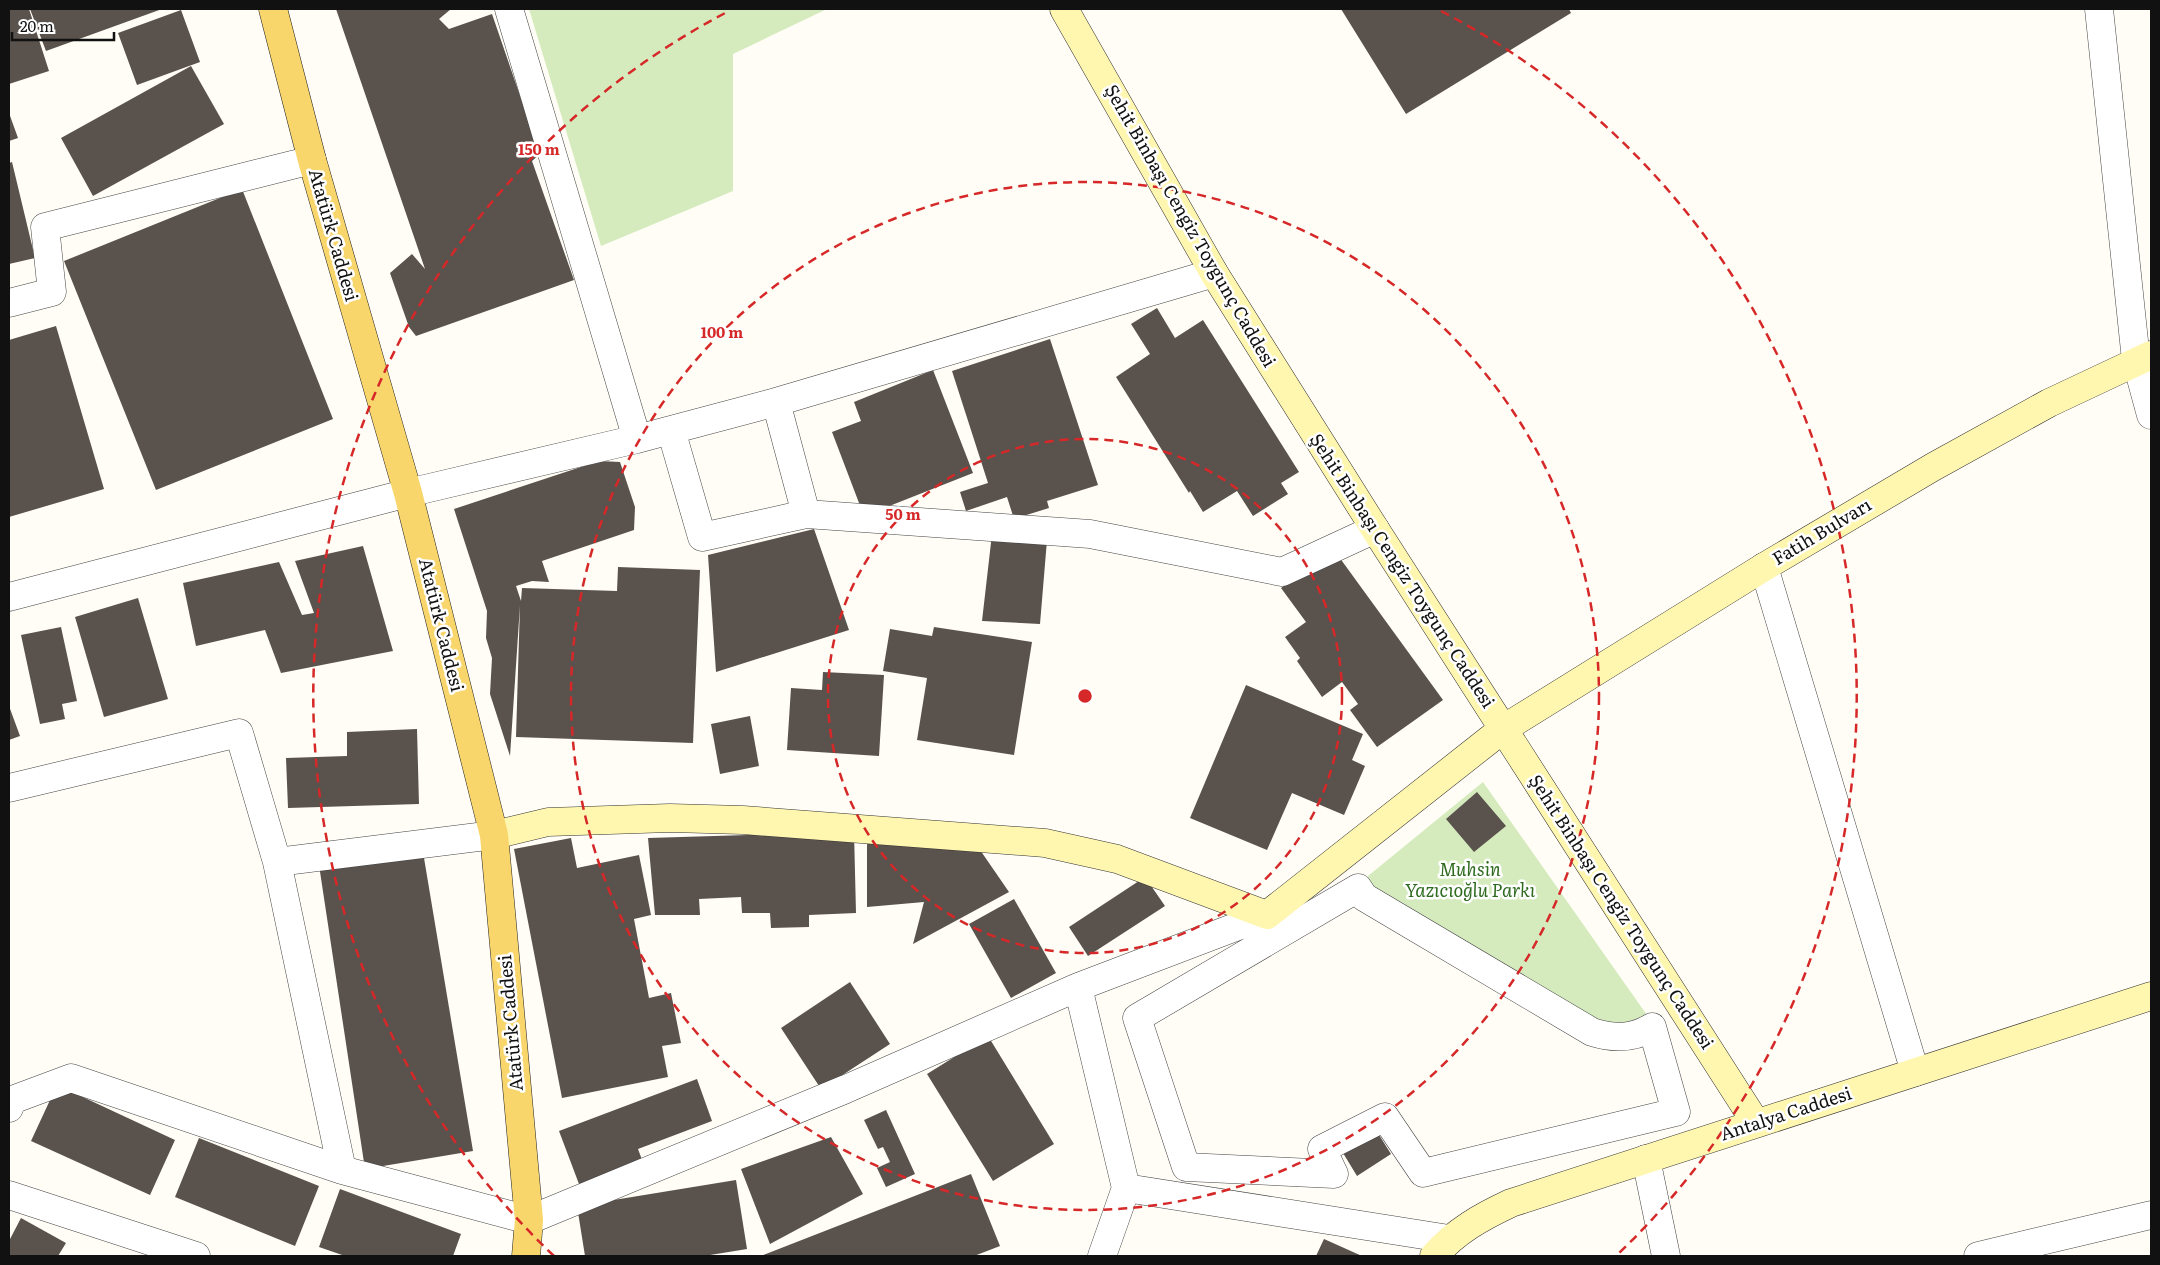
<svg xmlns="http://www.w3.org/2000/svg" width="2160" height="1265" font-family="Literata,serif">
<style>
.green{fill:#d5ebbd}
.building{fill:#5a524d}
.lines{fill:none;stroke-linecap:round;stroke-linejoin:round}
.street-casing{stroke:#444;stroke-width:29}
.secondary-casing{stroke:#333;stroke-width:29}
.primary-casing{stroke:#222;stroke-width:29}
.street{stroke:#fff;stroke-width:28}
.secondary{stroke:#fff6b0;stroke-width:28}
.primary{stroke:#f9d66b;stroke-width:28}
.ring{fill:none;stroke:#d62828;stroke-width:2.5;stroke-dasharray:9 6}
.labels{text-anchor:middle;stroke-width:5;stroke-linejoin:round;paint-order:stroke}
.street-label{font-size:18px;fill:#111;stroke:#fff}
.park-label{font-size:18px;font-style:italic;fill:#2f6b1f;stroke:#fff}
.centre{fill:#d62828;stroke:#fff;stroke-width:2.5}
.ring-label{font-size:15px;text-anchor:middle;font-weight:bold;fill:#d62828;stroke:#fff;stroke-width:5;stroke-linejoin:round;paint-order:stroke}
</style>
<rect width="100%" height="100%" fill="#fffdf5"/>
<path class="green" d="M529,9H827L733,54V191L601,246Z
M1483,782L1649,1018L1608,1037L1358,888L1368,876Z"/>
<path class="building" d="M9,9H29L49,71L9,84Z
M30,9H162L46,51Z
M336,9H451L439,19L449,29L492,14L540,154L532,161L574,280L416,336L409,327L390,273L412,254L425,269Z
M1341,9H1569L1571,13L1406,114Z
M181,10L200,62L137,85L118,33Z
M191,66L224,124L93,196L61,138Z
M9,113L18,138L9,141Z
M12,162L35,258L9,264V163Z
M242,189L333,419L156,490L64,261Z
M1157,308L1175,338L1203,320L1299,472L1281,483L1288,494L1253,516L1237,491L1203,512L1190,491L1189,493L1116,377L1150,354L1131,324Z
M56,326L104,489L9,517V340Z
M1050,339L1098,485L1047,501L1049,508L1014,519L1007,497L966,511L960,492L988,483L952,371Z
M933,370L973,473L864,516L832,432L861,421L854,402Z
M599,461L620,462L635,507L634,530L542,561L549,582L532,581L516,586L521,601L522,588L617,591L618,567L700,570L693,743L516,737L520,605L510,756L490,694L492,658L486,638L487,611L454,509Z
M814,529L849,630L716,672L708,555Z
M992,534L1047,540L1040,624L982,621Z
M363,546L393,651L281,673L265,630L196,646L183,583L279,562L302,615L314,613L295,561Z
M1334,550L1443,700L1377,747L1350,710L1358,704L1342,682L1322,697L1297,661L1300,658L1285,637L1306,622L1281,588Z
M138,598L168,699L104,717L75,617Z
M61,627L77,701L62,704L65,719L40,724L21,635Z
M934,627L1032,642L1014,755L917,740L927,678L883,671L890,629L932,636Z
M823,672L884,675L879,756L787,750L791,688L822,690Z
M1246,685L1363,734L1352,760L1365,766L1344,815L1292,793L1267,850L1190,818Z
M9,706L20,736L9,740Z
M750,716L759,766L720,774L711,724Z
M417,729L419,804L288,808L286,758L347,756V732Z
M1477,792L1506,826L1474,852L1446,819Z
M854,832L856,913L809,915V927L771,928L770,913H742L741,897L699,899L700,915H655L648,838Z
M571,838L577,868L639,855L651,915L634,919L649,998L671,993L681,1043L662,1046L668,1077L562,1098L514,849Z
M867,842L978,847L1009,892L913,944L924,902L867,907Z
M423,852L473,1151L365,1169L319,865Z
M1145,877L1165,906L1088,956L1069,927Z
M1014,899L1056,973L1011,998L969,924Z
M850,982L890,1044L821,1089L781,1028Z
M988,1036L1054,1144L993,1181L927,1074Z
M697,1079L712,1121L638,1149L645,1168L582,1192L559,1131Z
M57,1085L175,1140L150,1195L31,1141Z
M886,1110L915,1174L886,1187L877,1168L890,1162L883,1147L878,1149L864,1120Z
M1374,1127L1391,1154L1357,1176L1340,1148Z
M831,1137L863,1194L770,1244L741,1169Z
M199,1138L319,1186L295,1246L175,1197Z
M971,1174L1000,1246L974,1256H761Z
M736,1180L747,1249L704,1256H585L577,1206Z
M340,1189L461,1234L453,1256H345L319,1247Z
M21,1218L66,1243L58,1256H9V1241Z
M1324,1239L1362,1256H1316Z"/>
<g class="lines">
<defs>
<path id="street" d="M509,9L637,439
M2099,9L2136,360L2151,415
M9,303L52,292L45,227L312,160
M776,402L806,514L1090,534L1282,572L1375,529
M671,430L702,537L806,514
M1764,567L1915,1072
M9,597L408,493L637,439L776,402L1214,273
M9,788L239,733L277,862L342,1170
M277,862L494,835
M1358,888L1364,897L1592,1032C1614,1039 1633,1039 1652,1027L1676,1112L1423,1173L1385,1117L1322,1149L1334,1174L1186,1167L1137,1018Z
M1078,987L1126,1188L1102,1256
M9,1108L12,1100L71,1078L342,1170L529,1220L846,1089L1078,987L1267,915
M1646,1159L1666,1256
M1126,1188L1449,1239
M9,1195L196,1256
M1978,1256L2151,1215"/>
<path id="secondary" d="M1064,9L1214,273L1375,529L1756,1123
M494,835L548,822L670,818L743,820L1045,843L1117,859L1267,915L1503,729L1764,567L1933,467L2049,403L2151,355
M1434,1256C1456,1231 1481,1217 1511,1203L2151,996"/>
<path id="primary" d="M273,9L312,160L408,493L494,835L529,1220L526,1256"/>
</defs>
<use href="#street" class="street-casing"/>
<use href="#secondary" class="secondary-casing"/>
<use href="#primary" class="primary-casing"/>
<use href="#street" class="street"/>
<use href="#secondary" class="secondary"/>
<use href="#primary" class="primary"/>
</g>
<g class="ring">
<circle cx="1085" cy="696" r="257"/>
<circle cx="1085" cy="696" r="514"/>
<path d="M554 1256A772 772 0 0 1 729 11M1441 11A772 772 0 0 1 1616 1256"/>
</g>
<g class="labels">
<g class="street-label">
<text transform="translate(1190 226) rotate(60)" y="6">Şehit Binbaşı Cengiz Toygunç Caddesi</text>
<text transform="translate(333 235) rotate(74)" y="6">Atatürk Caddesi</text>
<text transform="translate(1822 532) rotate(-31)" y="6">Fatih Bulvarı</text>
<text transform="translate(1402 571) rotate(57)" y="6">Şehit Binbaşı Cengiz Toygunç Caddesi</text>
<text transform="translate(441 625) rotate(76)" y="6">Atatürk Caddesi</text>
<text transform="translate(1621 912) rotate(57)" y="6">Şehit Binbaşı Cengiz Toygunç Caddesi</text>
<text transform="translate(511 1023) rotate(-95)" y="6">Atatürk Caddesi</text>
<text transform="translate(1786 1114) rotate(-18)" y="6">Antalya Caddesi</text>
</g>
<g class="park-label">
<text x="1470" y="876">Muhsin<tspan x="1470" dy="21">Yazıcıoğlu Parkı</tspan></text>
</g>
</g>
<circle cx="1085" cy="696" r="8" class="centre"/>
<g class="ring-label">
<text x="539" y="155">150 m</text>
<text x="722" y="338">100 m</text>
<text x="903" y="520">50 m</text>
</g>
<rect width="2160" height="1265" fill="none" stroke="#111111" stroke-width="20"/>
<path d="M12 32v8h102v-8" fill="none" stroke="#111111" stroke-width="2.5"/>
<text x="20" y="32" font-size="15" fill="#111111" stroke="#ffffff" stroke-width="4" paint-order="stroke">20 m</text>
</svg>
